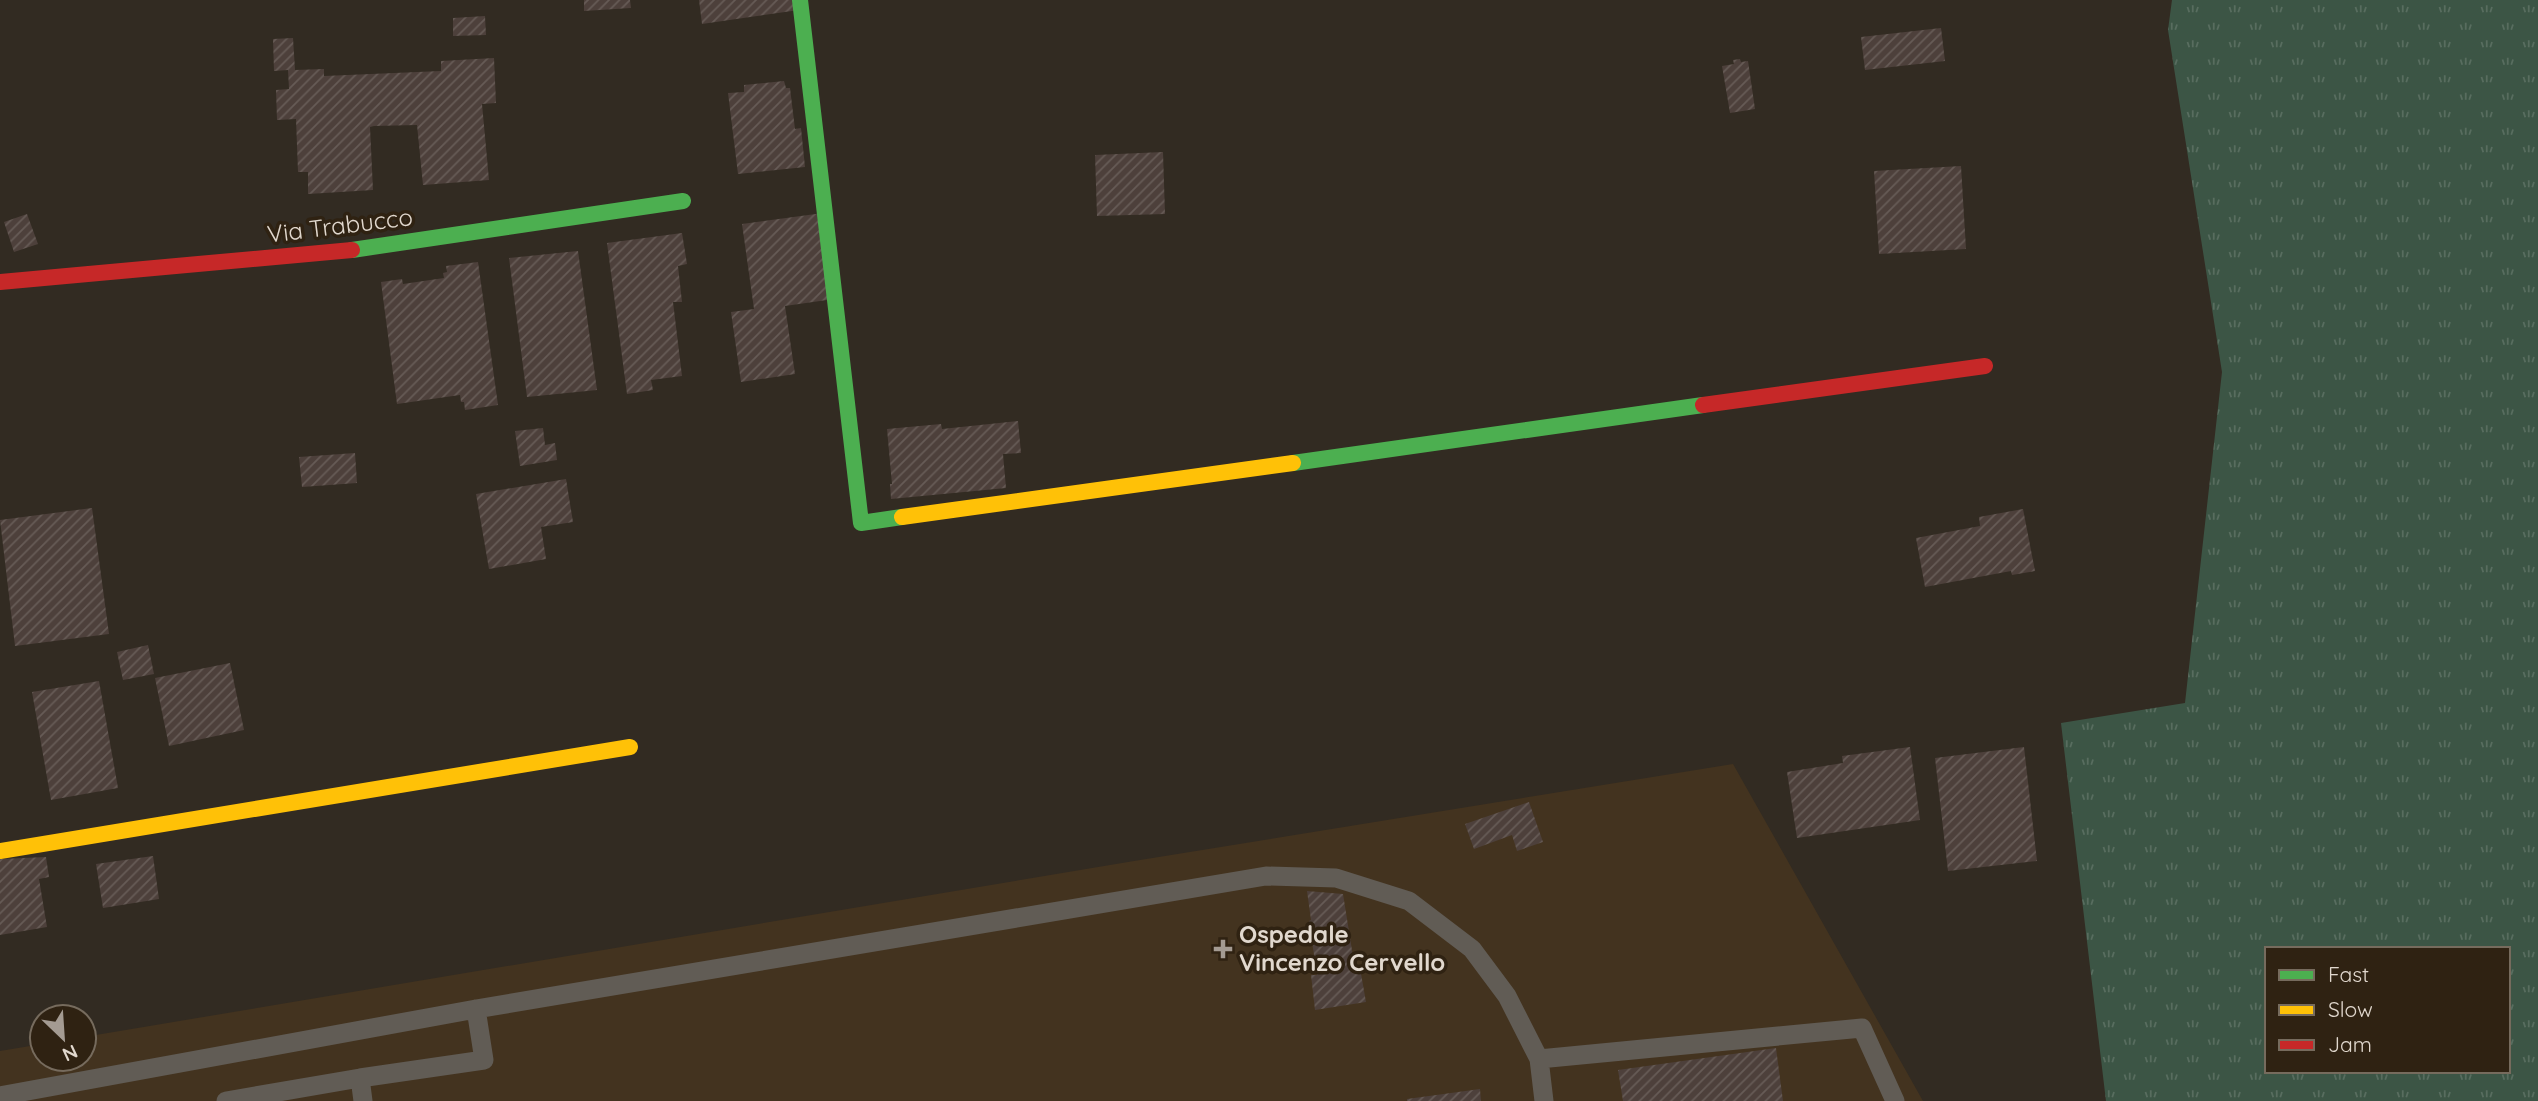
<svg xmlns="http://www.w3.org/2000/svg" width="2538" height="1101" font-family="Quicksand,sans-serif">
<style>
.built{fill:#43331f}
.grass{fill:url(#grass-tufts);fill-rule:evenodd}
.building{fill:url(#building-hatch)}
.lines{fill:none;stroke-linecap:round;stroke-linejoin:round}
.lane{stroke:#615c55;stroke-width:19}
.fast{stroke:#4caf50;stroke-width:16}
.slow{stroke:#ffc107;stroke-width:16}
.jam{stroke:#c62828;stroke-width:16}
.poi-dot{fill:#a49b92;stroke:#2f2212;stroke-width:2.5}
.labels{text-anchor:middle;stroke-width:7;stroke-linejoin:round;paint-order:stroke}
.street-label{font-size:24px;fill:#e1d8ce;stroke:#2f2212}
.poi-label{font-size:24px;font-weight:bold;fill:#e1d8ce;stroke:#2f2212;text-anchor:start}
</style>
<defs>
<pattern id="grass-tufts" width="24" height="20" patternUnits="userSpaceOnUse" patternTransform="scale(1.75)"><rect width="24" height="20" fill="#3c5545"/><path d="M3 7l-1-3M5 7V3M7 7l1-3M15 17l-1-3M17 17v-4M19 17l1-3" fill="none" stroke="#586d5f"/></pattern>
<pattern id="building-hatch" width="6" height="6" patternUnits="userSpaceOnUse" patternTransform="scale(1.75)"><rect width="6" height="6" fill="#4d403b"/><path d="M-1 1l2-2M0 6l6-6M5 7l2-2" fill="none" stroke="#665b56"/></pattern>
</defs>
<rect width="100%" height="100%" fill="#322b22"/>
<path class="built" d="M1733,764L1923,1101H0V1051L42,1044V1059H84V1037L1134,861Z"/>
<path class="grass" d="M2172,0H2538V1101H2106L2061,723L2185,703L2222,372L2168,30ZM2267,949H2508V1071H2267Z"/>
<path class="building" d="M584,0H630L631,8L584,11Z
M699,0H797L799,10L702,24Z
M485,16L486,35L453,36V18Z
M1941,28L1945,61L1865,70L1861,37Z
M293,38L295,70L324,69V76L441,71V61L494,58L496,103L482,104L489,180L423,185L417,125L374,126L370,127L373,190L308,194V172H298L296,119L277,120L276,90L289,89L288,70L274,71L273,39Z
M1740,59L1741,62L1748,61L1755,109L1730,113L1722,66L1734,64L1733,60Z
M784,81L786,88H790L795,129L801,128L805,167L738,174L728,93L744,92V85Z
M1163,152L1165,214L1097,216L1095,155Z
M1961,166L1966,249L1879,254L1874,171Z
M823,213L834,299L785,306L795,374L741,382L731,312L754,309L742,224Z
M27,214L38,244L14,252L4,222Z
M682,233L687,264L678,266L682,302H673L682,376L651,380L653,390L627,394L607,243Z
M578,251L597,390L527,397L509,258Z
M478,262L498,405L465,410L464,402H461L460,395L397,404L381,282L402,279L403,284L444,278L443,273L447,272L446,266Z
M1018,421L1021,453L1003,454L1006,488L891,499L890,484H892L887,429L941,424L942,429Z
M543,428L545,445L555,443L557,460L520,466L515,431Z
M355,453L357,483L302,487L299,457Z
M566,479L573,522L541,527L546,559L489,569L476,494Z
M92,508L109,634L15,646L0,520Z
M2023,509L2035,571L2012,575L2011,571L1925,587L1916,538L1980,526L1979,517Z
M148,645L154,674L123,680L117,652Z
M230,663L244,730L169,746L155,678Z
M99,681L118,788L51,800L32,692Z
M1910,747L1920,820L1797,838L1787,772L1843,763L1842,756Z
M2024,747L2037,861L1948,871L1935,758Z
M1529,802L1543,842L1517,851L1512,835L1474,849L1465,824Z
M153,856L159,899L103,908L96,864Z
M46,857L49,877L39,879L47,927L0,935V859Z
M1307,891L1343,894L1355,969L1360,968L1366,1002L1315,1010L1311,975H1317L1309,921L1311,920Z
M1776,1048L1783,1101H1623L1618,1070Z
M1480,1089L1481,1101H1407V1099Z"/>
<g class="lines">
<path class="lane" d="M1539,1059L1862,1028L1895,1101
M360,1078L363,1101
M0,1096L476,1009L1266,876L1336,878L1409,901L1472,949L1507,996L1539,1059L1544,1101
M226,1101L360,1078L484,1060L476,1009"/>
<path class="fast" d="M800,0L861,523L902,517
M352,250L683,201
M1293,463L1703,405"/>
<path class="slow" d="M902,517L1293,463
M0,851L630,747"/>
<path class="jam" d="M0,282L352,250
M1703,405L1985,366"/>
</g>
<path class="poi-dot" d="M1219.5 938.5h7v7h7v7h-7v7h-7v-7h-7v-7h7z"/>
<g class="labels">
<g class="street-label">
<text transform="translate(340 226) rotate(-7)" y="8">Via Trabucco</text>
</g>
<g class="poi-label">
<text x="1239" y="943">Ospedale<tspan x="1239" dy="28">Vincenzo Cervello</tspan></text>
</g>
</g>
<rect x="2265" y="947" width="245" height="126" fill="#2f2212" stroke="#766b5d" stroke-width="2"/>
<rect x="2279" y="970" width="35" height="10" fill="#4caf50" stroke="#766b5d" stroke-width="2"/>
<text x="2328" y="982" font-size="21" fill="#e1d8ce">Fast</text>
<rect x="2279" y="1005" width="35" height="10" fill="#ffc107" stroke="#766b5d" stroke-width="2"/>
<text x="2328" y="1017" font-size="21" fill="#e1d8ce">Slow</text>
<rect x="2279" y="1040" width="35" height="10" fill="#c62828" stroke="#766b5d" stroke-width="2"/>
<text x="2328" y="1052" font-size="21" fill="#e1d8ce">Jam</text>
<g transform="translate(63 1038) rotate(155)"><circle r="33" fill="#2f2212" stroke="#766b5d" stroke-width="2"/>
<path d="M0-5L12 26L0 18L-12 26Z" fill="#a49b92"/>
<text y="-10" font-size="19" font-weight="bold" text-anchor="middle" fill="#e1d8ce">N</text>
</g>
</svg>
